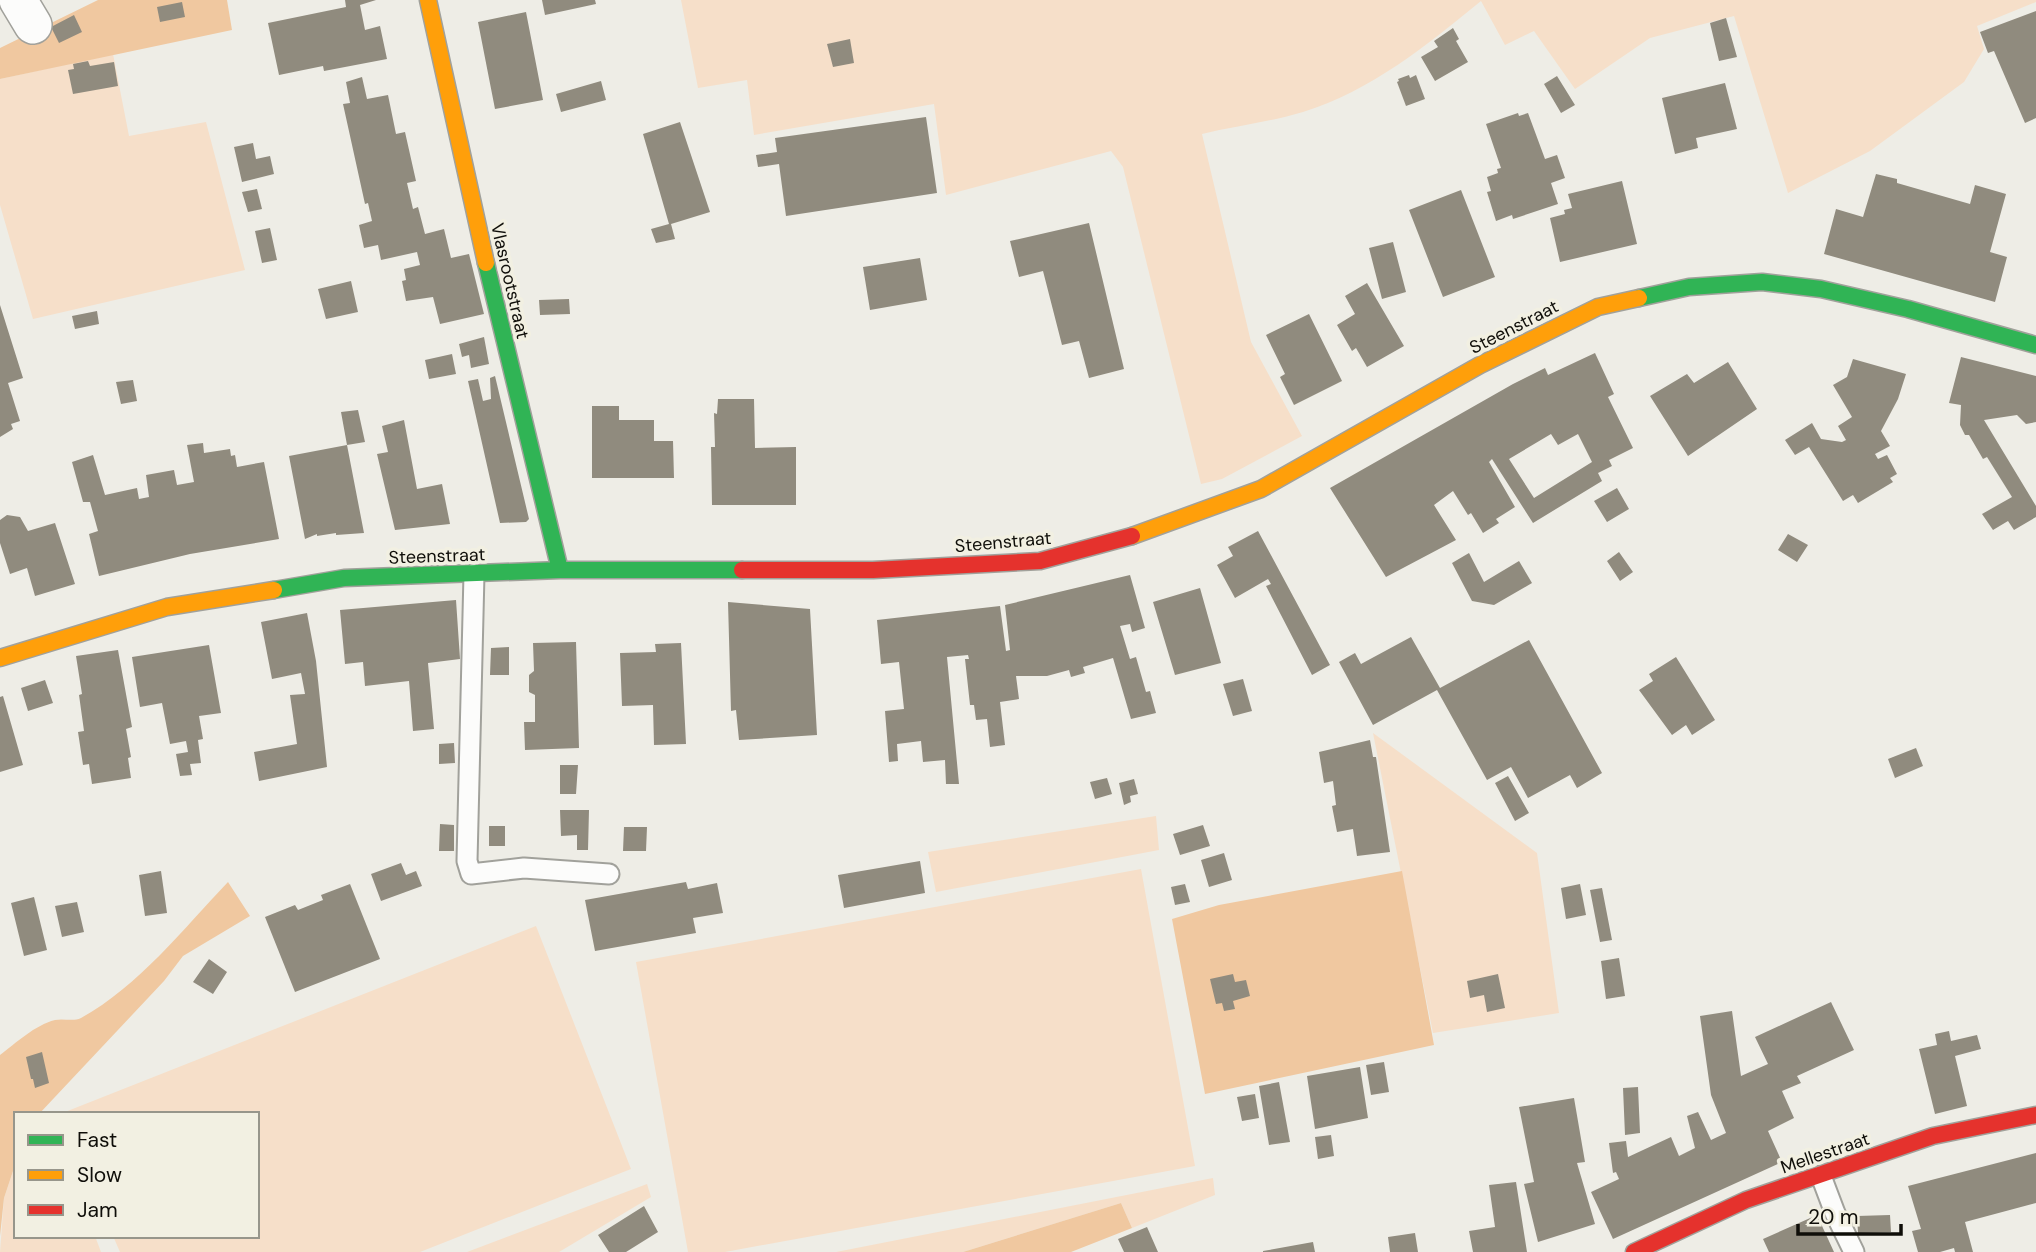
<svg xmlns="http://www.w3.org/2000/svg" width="2036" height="1252" font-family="'DM Sans',sans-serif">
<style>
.green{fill:#f6dfc9}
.forest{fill:#f0c8a0}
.building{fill:#908b7e;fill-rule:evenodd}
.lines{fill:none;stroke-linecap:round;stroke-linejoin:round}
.lane-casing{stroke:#a1a19b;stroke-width:23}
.street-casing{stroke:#a1a19b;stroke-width:40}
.fast-casing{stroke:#a1a19b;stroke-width:19}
.slow-casing{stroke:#a1a19b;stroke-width:19}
.jam-casing{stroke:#a1a19b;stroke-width:19}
.lane{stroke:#fcfcfb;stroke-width:19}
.street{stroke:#fcfcfb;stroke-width:37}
.fast{stroke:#30b455;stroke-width:16}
.slow{stroke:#ff9f0a;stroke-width:16}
.jam{stroke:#e5322d;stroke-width:16}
.labels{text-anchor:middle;stroke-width:7;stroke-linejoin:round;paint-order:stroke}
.street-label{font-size:18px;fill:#0f0e09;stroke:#f2f0e2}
</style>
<rect width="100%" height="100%" fill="#eeede6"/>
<path class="green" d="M681,0H2036V2L1977,26L1984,49L1964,82L1870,151L1788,193L1734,16L1650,38L1575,89L1534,31L1505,45L1481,1C1427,45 1371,91 1303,112C1270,122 1235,126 1202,134L1251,342L1302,436L1222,479L1201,484L1123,167L1111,151L946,195L934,104L754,135L747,80L698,88Z
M113,54L129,136L206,122L245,270L33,319L0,205V79Z
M1373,733L1537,853L1559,1013L1433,1033Z
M1156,816L1159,850L936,892L928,852Z
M1141,869L1195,1166L725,1252H688L636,962Z
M536,926L631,1169L420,1252H120L113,1236H257V1114L65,1112Z
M16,1162V1236H95L101,1252H0L4,1198Z
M1213,1178L1215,1195L1132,1228L1121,1203L963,1252H836Z
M647,1184L651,1197L559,1252H467Z"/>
<path class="forest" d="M98,0H227L232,30L0,79V48Z
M1402,871L1434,1045L1205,1094L1172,919L1219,905Z
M228,882L250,916L183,956L164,981L39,1114H16V1162L4,1198L0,1236V1055C16,1043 35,1025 55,1020C64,1018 73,1022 81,1018C139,986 183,929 228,882Z
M1121,1203L1132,1228L1071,1252H963Z"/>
<path class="building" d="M345,0H376L360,5L365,30L380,26L387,59L324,71L323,66L279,75L268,23L346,7Z
M542,0H595L596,4L545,15Z
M182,2L185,17L160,22L157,7Z
M2036,11V118L2025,123L1994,51L1988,53L1980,32Z
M526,12L543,100L495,109L478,22Z
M74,15L82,32L59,43L51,27Z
M1726,18L1737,57L1719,61L1710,23Z
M1453,28L1459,39L1456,41L1468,62L1435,81L1421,57L1438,47L1434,41Z
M850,39L854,63L833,67L827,44Z
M88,61L90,66L114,62L118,86L73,94L68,70L74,69L73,64Z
M1409,75L1410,78L1416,75L1425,99L1406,106L1397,82L1399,81L1398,79Z
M1557,76L1575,105L1561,113L1544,84Z
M362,77L367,99L388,95L396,134L405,132L416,181L407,183L413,209L418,207L425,234L444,229L451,258L469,254L484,314L440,324L433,297L406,301L402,281L406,280L404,269L420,265L417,252L381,260L378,245L364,248L359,225L372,221L368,203L365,204L343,104L350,103L346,82Z
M601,81L606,100L561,112L556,94Z
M1725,83L1737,129L1696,138L1698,148L1675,154L1662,98Z
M1518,113L1519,116L1528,113L1545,159L1557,155L1565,178L1551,183L1558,204L1513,219L1512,215L1496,221L1487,192L1491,191L1487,177L1498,173L1497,169L1501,168L1486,124Z
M926,117L937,193L786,216L779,164L758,167L756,155L777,152L775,138Z
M680,122L710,212L671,224L675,239L656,243L651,229L669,224L643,134Z
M253,143L256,159L270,156L274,174L242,182L234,147Z
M1876,174L1897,179V183L1970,204L1975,185L2006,194L1990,252L2007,257L1995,302L1824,254L1836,209L1863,217Z
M1622,181L1637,244L1560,262L1550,218L1565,214L1564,210L1572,208L1568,194Z
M257,189L262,209L248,212L242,192Z
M1461,190L1495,277L1443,297L1409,210Z
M1089,223L1124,369L1089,378L1079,341L1062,345L1043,271L1019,277L1010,241Z
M270,228L277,260L262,263L255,231Z
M1393,242L1406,292L1382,299L1369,248Z
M920,258L927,300L870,310L863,267Z
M351,281L358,312L326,319L318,289Z
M1367,283L1404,346L1367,367L1356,348L1352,351L1337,325L1355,314L1345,296Z
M569,299L570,314L540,315L539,300Z
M0,305L23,378L8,383L20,421L11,424L13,429L0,437Z
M97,311L99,324L75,329L72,316Z
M1309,314L1342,381L1294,405L1280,377L1285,374L1266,335Z
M484,337L489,364L471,368L469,355L462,357L459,344Z
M1595,353L1614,394L1608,397L1633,448L1609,460L1612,466L1598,473L1602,481L1533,523L1492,459L1489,462L1515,507L1496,519L1499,523L1483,533L1471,513L1468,515L1453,491L1434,505L1456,540L1386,577L1330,488L1513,384L1545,368L1548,375ZM1551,434L1558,445L1578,434L1592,462L1534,498L1509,459Z
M452,354L456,374L429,379L425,360Z
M1961,357L2036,376V422L2026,424L2017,415L1984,420L2036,506V517L2014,530L2008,521L1993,530L1982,514L2012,497L1987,457L1983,459L1969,435H1965L1960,425L1961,405L1949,403Z
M1853,359L1906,374L1898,399L1881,431L1890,446L1875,454L1878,459L1887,455L1897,474L1890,478L1893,482L1858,503L1853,495L1843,501L1809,447L1795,455L1785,440L1812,423L1821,439L1842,442L1846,440L1838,426L1852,417L1833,385L1847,377Z
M1728,362L1757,409L1688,456L1650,396L1687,374L1694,383Z
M495,376L529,519L526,522L500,523L468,381L478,379L483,401L491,399L490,378Z
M133,380L137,401L121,404L116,382Z
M718,399H754L755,448L796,447V505H712L711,447H715L714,413L717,414Z
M592,406H619V420H654V441H673L674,478H592Z
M358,410L365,442L347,445L341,412Z
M404,420L417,489L442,484L450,524L395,530L377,454L388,452L382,426Z
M203,443L204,453L230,449L231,456L235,455L237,467L264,462L279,539L190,554L99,576L89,534L98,531L90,502H83L72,462L93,455L105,495L137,488L139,499L149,497L146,475L174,470L177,485L194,482L187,445Z
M347,445L364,533L336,535V533L317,536V534L305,539L289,456Z
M1617,488L1629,509L1607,522L1594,501Z
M7,515L20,517L28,531L55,523L75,584L35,596L27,568L10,574L0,543V520Z
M1258,531L1330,665L1312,675L1266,586L1271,584L1268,579L1235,598L1217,565L1233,556L1228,547Z
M1788,534L1808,545L1797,562L1778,550Z
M1619,552L1633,572L1620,581L1607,561Z
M1469,553L1484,582L1519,561L1532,583L1494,605L1472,601L1452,563Z
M1130,575L1145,628L1132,632L1130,624L1120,626L1130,659L1136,657L1146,692L1150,691L1156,713L1131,719L1113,658L1083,667L1085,673L1071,677L1069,670L1047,676H1016L1019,699L1000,702L1005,745L990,747L987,719L976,720L974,705H970L965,659H969L968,655L947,657L959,784H946L945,760L923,762L921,741L897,744L898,761L889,762L885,711L904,709L899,662L881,664L877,620L1000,606L1006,651L1010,650L1005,605Z
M1200,588L1221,663L1175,675L1153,602Z
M456,600L460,659L428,663L434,729L413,731L409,681L365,686L363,662L345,664L340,610Z
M728,602L810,609L817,735L739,740L736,710L731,711Z
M307,613L316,661L327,767L259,781L254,752L297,744L290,695L305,694L301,673L272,679L261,622Z
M1411,637L1440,688L1529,640L1602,773L1577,788L1570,775L1528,798L1511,767L1487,780L1437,690L1373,725L1339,662L1355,653L1361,664Z
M576,642L579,748L525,750L524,722H535V695L529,692V675L534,671L533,643Z
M681,643L686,744L654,745L653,705L622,706L620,653L656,652L655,644Z
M209,645L221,713L199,716L203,739L198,740L201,763L190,764L192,775L180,776L176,754L188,752L186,741L170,744L162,703L140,707L132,657Z
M509,647V675H490L491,648Z
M118,650L132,727L126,729L131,757L128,758L131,778L92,784L89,764L83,765L78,732L84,731L79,695L82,694L76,656Z
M1676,657L1715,720L1692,735L1686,725L1672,735L1639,690L1653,681L1649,674Z
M1243,679L1252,711L1233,716L1223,684Z
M45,680L53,703L28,711L21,688Z
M3,696L23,765L0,772V697Z
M1370,740L1373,757H1376L1390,852L1357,856L1353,829L1337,832L1332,806L1336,805L1333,781L1324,783L1319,752Z
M454,743L455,763L439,764V744Z
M1916,748L1923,766L1895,778L1888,759Z
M560,765H578L576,794H560Z
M1508,776L1529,813L1515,821L1495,783Z
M1107,778L1112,794L1095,799L1090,782Z
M1134,779L1138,794L1130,796L1131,802L1124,805L1119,783Z
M560,810H589L588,850H577V835L561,836Z
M440,824L454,825V851H439Z
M1203,825L1210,846L1180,855L1173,834Z
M489,826H505V846H489Z
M624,827H647L646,851H623Z
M1224,853L1232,880L1209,887L1201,860Z
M920,861L925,893L844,908L838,875Z
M401,863L406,875L416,871L422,886L381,901L371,874Z
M161,871L167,913L145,916L139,875Z
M686,882L688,889L717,883L723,913L693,918L696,933L595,951L585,900Z
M350,884L380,959L295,992L265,917L295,905L298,910L323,900L321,895Z
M1185,884L1190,902L1175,905L1171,887Z
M1580,884L1586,915L1566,919L1561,888Z
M1602,888L1612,940L1600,942L1590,890Z
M34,897L47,950L24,956L11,903Z
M77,902L84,932L62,937L55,906Z
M1619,958L1625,996L1606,999L1601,961Z
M209,959L227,972L213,994L193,982Z
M1233,974L1235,982L1246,980L1250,996L1233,1001L1235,1009L1224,1011L1222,1003L1216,1004L1210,979Z
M1498,974L1505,1008L1487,1012L1484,995L1470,998L1467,981Z
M1831,1002L1854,1050L1797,1076L1801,1083L1782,1091L1794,1118L1768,1131L1782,1162L1613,1239L1591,1192L1619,1179L1616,1172L1613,1173L1609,1143L1626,1141L1628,1157L1671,1137L1679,1156L1695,1148L1687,1116L1698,1112L1711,1140L1726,1133L1711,1095L1700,1016L1732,1011L1741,1076L1768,1064L1755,1037Z
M1949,1031L1951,1041L1977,1035L1981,1049L1955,1056L1967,1106L1935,1114L1919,1049L1937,1045L1935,1034Z
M42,1052L49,1083L35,1088L33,1079H31L26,1057Z
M1384,1062L1389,1092L1371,1095L1366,1065Z
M1360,1067L1368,1118L1315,1129L1307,1076Z
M1279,1082L1290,1142L1269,1145L1259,1086Z
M1638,1087L1640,1133L1625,1135L1623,1088Z
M1255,1094L1259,1118L1242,1121L1237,1097Z
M1574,1098L1585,1162L1577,1163L1595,1224L1538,1242L1524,1184L1534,1182L1519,1107Z
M1331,1135L1334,1156L1318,1159L1315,1137Z
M2036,1153V1203L1965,1222L1973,1252H1955L1954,1248L1940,1252H1918L1912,1231L1921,1229L1908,1186Z
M1516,1182L1527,1252H1473L1469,1231L1495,1227L1489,1185Z
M644,1206L658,1232L626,1252H609L598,1235Z
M1817,1215L1834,1252H1769L1763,1239Z
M1890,1215L1891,1232L1858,1233L1857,1216Z
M1147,1227L1158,1252H1124L1118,1239Z
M1415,1233L1418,1252H1390L1388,1237Z
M1313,1242L1315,1252H1263V1251Z"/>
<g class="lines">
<defs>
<path id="lane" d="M474,574L467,861L471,874L524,868L609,874
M1821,1176L1835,1213L1854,1252"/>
<path id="street" d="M18,0L33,25"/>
<path id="fast" d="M486,263L560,570
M1639,298L1689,287L1762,282L1821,289L1908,309L2036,345
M274,590L344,578L560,570H742"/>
<path id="slow" d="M428,0L486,263
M1132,536L1261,489L1480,365L1598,307L1639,298
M0,658L167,607L274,590"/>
<path id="jam" d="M742,570H873L1040,561L1132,536
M1634,1252L1746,1200L1933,1136L2036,1115"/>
</defs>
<use href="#lane" class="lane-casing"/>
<use href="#street" class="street-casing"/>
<use href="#fast" class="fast-casing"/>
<use href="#slow" class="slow-casing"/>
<use href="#jam" class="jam-casing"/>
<use href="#lane" class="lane"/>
<use href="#street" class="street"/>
<use href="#fast" class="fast"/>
<use href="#slow" class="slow"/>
<use href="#jam" class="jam"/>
</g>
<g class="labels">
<g class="street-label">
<text transform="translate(510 281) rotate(77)" y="6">Vlasrootstraat</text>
<text transform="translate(1514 327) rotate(-27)" y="6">Steenstraat</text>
<text transform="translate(1003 542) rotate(-5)" y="6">Steenstraat</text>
<text transform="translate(437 556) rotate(-2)" y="6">Steenstraat</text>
<text transform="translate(1825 1153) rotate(-19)" y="6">Mellestraat</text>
</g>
</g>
<rect x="14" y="1112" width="245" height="126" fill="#f2f0e2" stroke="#97968b" stroke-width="2"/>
<rect x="28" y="1135" width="35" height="10" fill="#30b455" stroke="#97968b" stroke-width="2"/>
<text x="77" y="1147" font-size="21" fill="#0f0e09">Fast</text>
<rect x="28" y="1170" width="35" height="10" fill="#ff9f0a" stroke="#97968b" stroke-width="2"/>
<text x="77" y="1182" font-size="21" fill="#0f0e09">Slow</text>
<rect x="28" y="1205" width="35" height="10" fill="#e5322d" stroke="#97968b" stroke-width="2"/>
<text x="77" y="1217" font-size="21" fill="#0f0e09">Jam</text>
<path d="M1798 1224v10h103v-10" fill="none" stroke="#0f0e09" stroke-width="3.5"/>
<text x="1808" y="1224" font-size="21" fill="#0f0e09" stroke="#f2f0e2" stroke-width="5" paint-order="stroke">20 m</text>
</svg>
